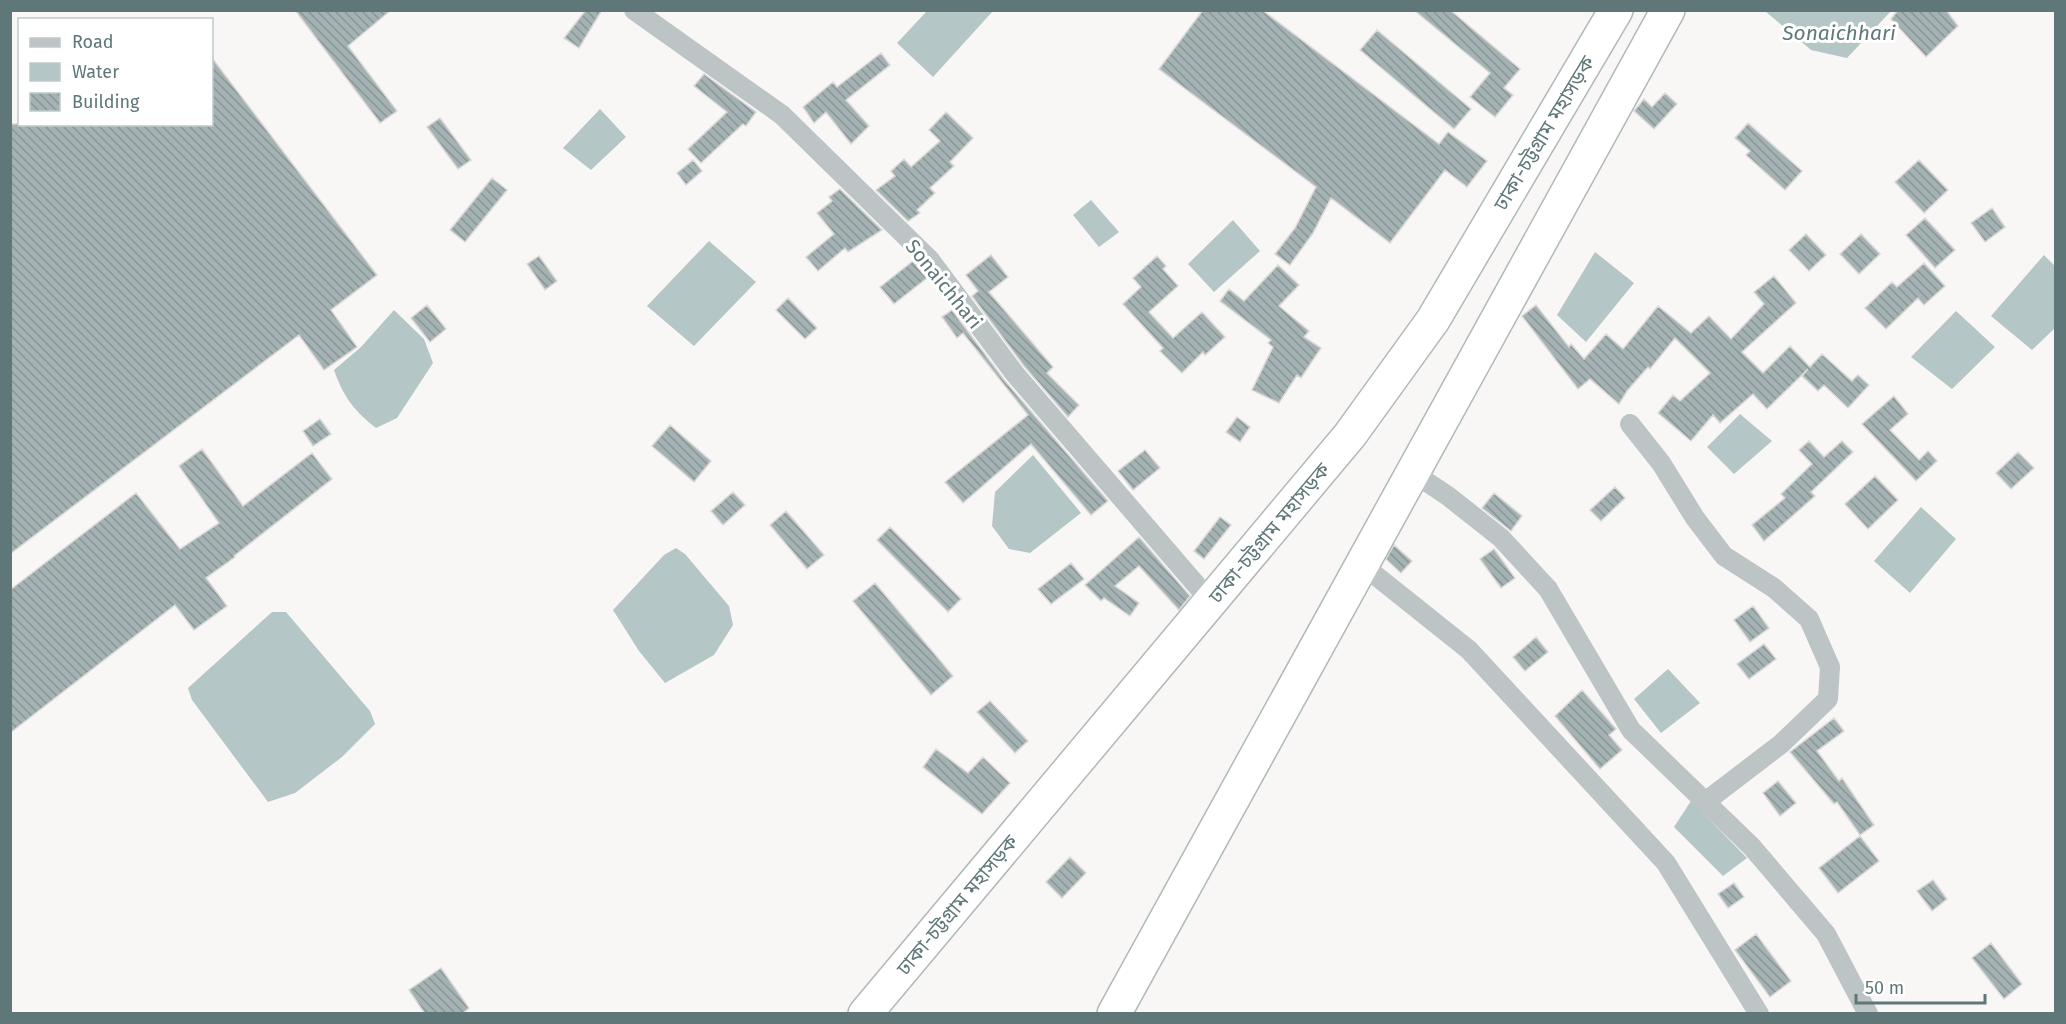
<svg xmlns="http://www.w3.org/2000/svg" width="2066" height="1024" font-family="'Fira Sans','Noto Sans Bengali',sans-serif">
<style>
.water{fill:#b4c6c5}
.building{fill:url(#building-back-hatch);stroke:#dad9d8;stroke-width:1.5}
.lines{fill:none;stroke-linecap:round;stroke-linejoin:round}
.trunk-casing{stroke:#b1b8b9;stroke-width:36}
.minor{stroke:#bdc4c5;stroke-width:20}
.trunk{stroke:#fff;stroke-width:33}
.labels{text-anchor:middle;stroke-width:6;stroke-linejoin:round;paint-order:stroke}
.street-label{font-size:20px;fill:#5f7779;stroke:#fff}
.water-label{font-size:21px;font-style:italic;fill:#5f7978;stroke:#fff}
</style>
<defs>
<pattern id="building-back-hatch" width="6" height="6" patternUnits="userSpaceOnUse" patternTransform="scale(1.5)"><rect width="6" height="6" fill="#a4b2b3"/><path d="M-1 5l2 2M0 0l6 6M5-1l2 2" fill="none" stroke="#899696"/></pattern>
</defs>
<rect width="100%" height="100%" fill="#f8f7f5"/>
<path class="water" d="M927,11V10L993,11L933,77L897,43Z
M1765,11H1891L1847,58L1811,50Z
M600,109L626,137L591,170L563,148Z
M1091,200L1119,232L1099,247L1073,215Z
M1233,220L1260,251L1214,292L1188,264Z
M709,241L756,282L694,346L647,306Z
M1595,252L1634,283L1586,342L1557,315Z
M2044,255L2055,266V328L2032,350L1991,316Z
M394,310L424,339L433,363L397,418L376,428C354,411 343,396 334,370L361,347Z
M1956,311L1995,347L1952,389L1911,357Z
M1740,414L1772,441L1734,474L1707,447Z
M1033,455L1081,513L1030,553L1009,549L992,526L995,492Z
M1921,507L1956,539L1910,593L1874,561Z
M676,548L685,554L729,606L733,625L714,655L665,683L639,651L613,610L664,555Z
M272,612H286L370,711L375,724L342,757L295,793L268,802L192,700L188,688Z
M1668,669L1700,703L1661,733L1634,699Z
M1691,801L1747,858L1723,876L1674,827Z"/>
<path class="building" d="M295,10H391L348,46L397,111L380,123Z
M586,10H602L579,48L564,38Z
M1203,10H1262L1439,144L1448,132L1487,161L1467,187L1445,170L1390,243L1331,198L1313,233L1290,265L1275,254L1295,228L1316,187L1159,69Z
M1414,10H1450L1520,69L1504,88L1513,95L1495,117L1470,97L1490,73Z
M1898,10H1946L1958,26L1926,57L1891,19Z
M1377,30L1471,109L1454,129L1360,50Z
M881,53L890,65L846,100L869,126L851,144L826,112L814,123L803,107L833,82L837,87Z
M212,58L377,275L331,310L357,347L324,370L299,335L10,554V124H212Z
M704,74L756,112L746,126L743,124L701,163L688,149L727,112L694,86Z
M1665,93L1677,104L1654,129L1634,111L1644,99L1652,107Z
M946,112L973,138L950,162L954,166L930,188L935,193L917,210L920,213L908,221L876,190L895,176L891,171L904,159L911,167L940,141L929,130Z
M440,118L471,160L458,169L427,127Z
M1748,123L1802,171L1785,190L1746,155L1750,151L1735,138Z
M693,160L702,171L686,185L677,173Z
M1919,160L1948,190L1924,213L1895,182Z
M492,178L507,190L465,242L450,230Z
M840,189L882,230L848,252L845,248L818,271L806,257L834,234L817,213L832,201L829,197Z
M1992,208L2005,227L1985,242L1971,223Z
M1925,218L1955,250L1935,268L1906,235Z
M1806,234L1826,255L1809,271L1789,250Z
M1861,234L1880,254L1859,274L1840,254Z
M991,255L1008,277L989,292L1053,367L1047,373L1079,405L1068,417L1024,366L972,296L978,291L966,275Z
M539,256L557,281L545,290L527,264Z
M1157,256L1166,266L1163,269L1178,286L1149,312L1173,338L1202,312L1225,337L1205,355L1203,352L1182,373L1160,351L1163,348L1123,304L1141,287L1133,278Z
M913,261L927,278L894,304L880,287Z
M1924,263L1945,286L1924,305L1918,298L1886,329L1865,308L1892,282L1897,287Z
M1278,265L1299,285L1279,306L1309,331L1304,337L1321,348L1301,378L1297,375L1279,403L1252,390L1273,347L1268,343L1271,340L1220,301L1229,289L1244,301Z
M1774,276L1796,303L1742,352L1763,373L1790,346L1810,367L1822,354L1852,381L1858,375L1869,385L1848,408L1824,385L1818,391L1802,376L1808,369L1767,409L1753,394L1720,423L1713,415L1691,441L1658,413L1673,395L1680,401L1710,373L1675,338L1650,369L1648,367L1627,391L1619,404L1590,379L1578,389L1522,316L1536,305L1569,347L1571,344L1584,359L1606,334L1623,349L1658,306L1691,333L1709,316L1731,339L1764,304L1754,292Z
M788,298L817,328L805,339L776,310Z
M427,305L446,329L430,342L411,318Z
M952,310L1005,381L1108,501L1091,515L1031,444L963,503L945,482L1028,415L963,333L957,338L942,317Z
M1894,396L1908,414L1890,430L1919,460L1928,451L1937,461L1916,481L1862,424Z
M1237,417L1250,427L1240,442L1226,432Z
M320,419L331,434L313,446L303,431Z
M670,425L711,461L694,482L652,446Z
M1809,441L1824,457L1842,441L1853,452L1811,492L1815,496L1764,541L1752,525L1785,498L1781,494L1812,464L1799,450Z
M202,449L243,506L312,453L332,479L234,556L235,557L206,578L227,606L194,630L175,605L10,733V590L136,493L180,549L219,523L179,466Z
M1145,450L1160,468L1133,490L1118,471Z
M2018,452L2034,468L2011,489L1996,473Z
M1875,476L1898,500L1868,529L1845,504Z
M1615,487L1625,498L1601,521L1590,510Z
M733,492L745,505L723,525L711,511Z
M1494,493L1522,516L1511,531L1482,508Z
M786,511L824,555L807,569L770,525Z
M1220,517L1231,525L1204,559L1194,551Z
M890,527L961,599L948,612L877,540Z
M1139,537L1190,596L1179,610L1139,566L1115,586L1139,603L1130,616L1104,598L1101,601L1085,585Z
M1394,545L1412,561L1401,573L1386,559Z
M1494,549L1515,578L1501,588L1480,559Z
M1071,563L1084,579L1051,604L1038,589Z
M875,583L953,676L931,695L853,601Z
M1753,606L1769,628L1750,642L1734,620Z
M1536,637L1548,652L1525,671L1513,657Z
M1764,644L1776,659L1749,679L1737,664Z
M1582,690L1616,729L1609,735L1622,750L1600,769L1555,716Z
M990,701L1028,741L1015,753L977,712Z
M1834,718L1844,731L1817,751L1839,781L1842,778L1874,825L1860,835L1837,802L1834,804L1790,752Z
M936,749L968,773L983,757L1010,783L982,814L923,767Z
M1778,781L1796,803L1780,816L1763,793Z
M1860,836L1879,861L1838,893L1819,868Z
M1070,857L1086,873L1062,898L1046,882Z
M1933,880L1947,899L1932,911L1917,891Z
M1734,883L1744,897L1728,908L1718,894Z
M1756,934L1791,981L1770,997L1735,950Z
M1991,943L2022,984L2004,999L1972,958Z
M441,968L469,1008L462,1014H425L409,990Z"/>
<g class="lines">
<defs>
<path id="trunk" d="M865,1014L1350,435L1433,320L1616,10
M1114,1014L1668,10"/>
</defs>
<use href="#trunk" class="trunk-casing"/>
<path class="minor" d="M634,10L782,115L930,260L1015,374L1211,602
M1630,424L1661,463L1695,518L1724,556L1774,588L1809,619L1830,667L1828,699L1781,744L1705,802
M1412,472L1448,496L1501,538L1548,589L1631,730L1752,847L1826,934L1868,1014
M1360,563L1469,650L1666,863L1759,1014"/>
<use href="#trunk" class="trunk"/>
</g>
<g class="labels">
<g class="street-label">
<text transform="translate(1544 133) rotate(-59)" y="7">ঢাকা-চট্টগ্রাম মহাসড়ক</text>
<text transform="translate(944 284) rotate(51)" y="7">Sonaichhari</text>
<text transform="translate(1269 533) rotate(-50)" y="7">ঢাকা-চট্টগ্রাম মহাসড়ক</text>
<text transform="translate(957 905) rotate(-50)" y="7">ঢাকা-চট্টগ্রাম মহাসড়ক</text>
</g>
<g class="water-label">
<text x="1839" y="40">Sonaichhari</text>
</g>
</g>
<rect width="2066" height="1024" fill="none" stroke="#5f7779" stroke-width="24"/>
<rect x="18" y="18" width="195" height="108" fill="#ffffff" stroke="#bfc9c9" stroke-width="1.5"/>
<rect x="30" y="38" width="30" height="9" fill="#bdc4c5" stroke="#bfc9c9" stroke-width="1.5"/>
<text x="72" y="48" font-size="18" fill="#5f7779">Road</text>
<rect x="30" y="63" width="30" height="18" fill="#b4c6c5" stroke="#bfc9c9" stroke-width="1.5"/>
<text x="72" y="78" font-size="18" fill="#5f7779">Water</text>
<rect x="30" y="93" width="30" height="18" fill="url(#building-back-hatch)" stroke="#bfc9c9" stroke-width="1.5"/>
<text x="72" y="108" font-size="18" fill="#5f7779">Building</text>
<path d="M1856 994v9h129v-9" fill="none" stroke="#5f7779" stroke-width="3"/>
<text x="1865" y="994" font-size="18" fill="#5f7779" stroke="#ffffff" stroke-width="4.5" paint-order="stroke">50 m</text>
</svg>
